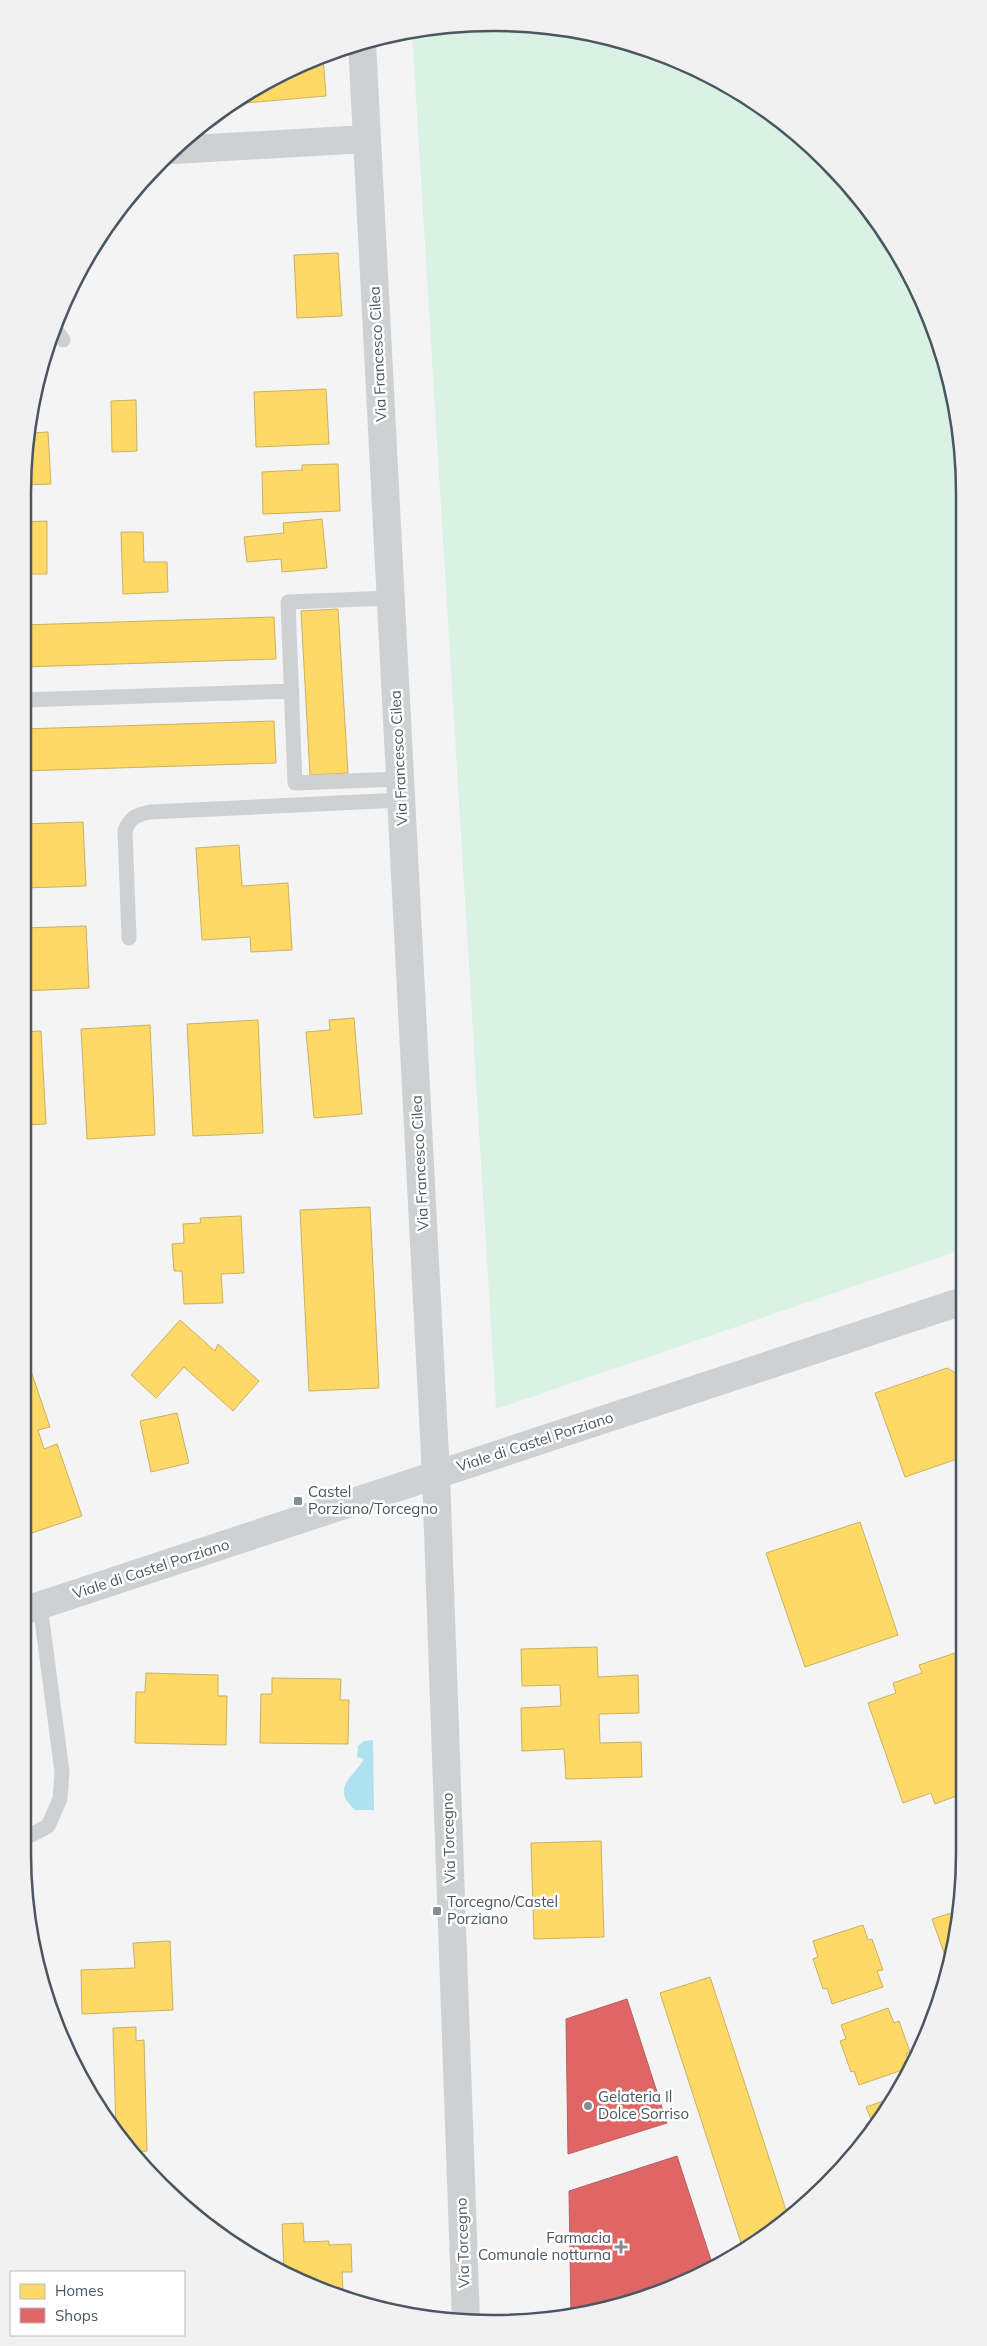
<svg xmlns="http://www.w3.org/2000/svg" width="987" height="2346" font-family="Mulish,sans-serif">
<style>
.grass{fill:#d9f2e3}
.water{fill:#aee2f0}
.homes{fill:#ffd966;stroke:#c9b264}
.shops{fill:#e06666;stroke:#b36164}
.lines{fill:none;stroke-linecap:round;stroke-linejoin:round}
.service{stroke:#ced0d2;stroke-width:15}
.minor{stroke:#ced0d2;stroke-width:28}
.tertiary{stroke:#ced0d2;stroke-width:28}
.poi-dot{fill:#868d94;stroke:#fff;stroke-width:2}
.labels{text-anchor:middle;stroke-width:5;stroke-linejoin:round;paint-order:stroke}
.street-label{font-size:15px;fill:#4a5661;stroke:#fff}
.poi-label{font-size:15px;fill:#4a5661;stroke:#fff;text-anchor:start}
.rim{fill:none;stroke:#4a5661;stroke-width:2.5}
</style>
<rect width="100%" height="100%" fill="#f4f4f4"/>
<path class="grass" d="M463,23L555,27L645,48L755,102L867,207L929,313L960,432L963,1249L496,1409L412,32Z"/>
<path class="water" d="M373,1740L374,1810H355C330,1787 353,1778 364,1759L357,1757L358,1746L364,1741Z"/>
<path class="homes" d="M323,57L326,96L245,103V96L285,71Z
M338,253L342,316L297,318L294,255Z
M326,389L329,444L256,447L254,392Z
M136,400L137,451L112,452L111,401Z
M48,432L51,484L24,485L33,433Z
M338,464L340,511L263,514L262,472L302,470V465Z
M322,519L327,568L282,572L281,559L247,562L244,537L284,533L283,523Z
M47,521V574H23V522Z
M121,532H143L144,562H167L168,592L123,594Z
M338,609L348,773L310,775L301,611Z
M274,617L276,659L23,667V625Z
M274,721L276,763L23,771V729Z
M83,822L86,886L23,888V824Z
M239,845L242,886L288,883L292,950L251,952L250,937L202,940L196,848Z
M86,926L89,988L23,991V928Z
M354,1018L362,1114L314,1118L306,1032L330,1030L329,1020Z
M258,1020L263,1133L193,1136L187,1024Z
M150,1025L155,1135L87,1139L81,1029Z
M41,1031L46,1124L23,1125V1032Z
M370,1207L379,1388L309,1391L300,1210Z
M241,1216L244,1273L221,1274L223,1303L184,1304L182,1271H174L172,1244L184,1243L183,1224L201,1223L200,1218Z
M180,1320L215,1351L218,1344L259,1381L233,1411L184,1367L156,1398L131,1375Z
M947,1368L963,1377V1457L905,1477L875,1393Z
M31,1371L50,1427L38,1430L44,1449L57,1444L82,1516L23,1536V1374Z
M177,1413L189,1463L151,1472L140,1421Z
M860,1522L898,1635L805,1667L766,1553Z
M597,1647L598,1677L638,1675L639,1713L599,1714L600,1743L641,1742L642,1777L566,1779L564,1749L522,1751L521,1708L561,1706L560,1685L522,1686L521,1649Z
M964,1650V1793L935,1804L931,1793L903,1803L868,1703L896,1693L893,1683L922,1673L919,1665Z
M146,1673L218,1675V1696H227L226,1745L135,1743L136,1692H145Z
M272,1678L341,1679L340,1700H349L348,1744L260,1743L261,1694H272Z
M601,1841L604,1937L534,1939L531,1843Z
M955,1912L947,1961L932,1919Z
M863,1925L868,1940L872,1939L883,1970L877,1971L883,1987L832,2004L827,1988L823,1989L813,1959L818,1957L813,1941Z
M170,1941L173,2010L82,2014L81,1970L135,1968L133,1943Z
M710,1977L787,2213L743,2249L660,1993Z
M888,2008L894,2023L899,2021L910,2052L906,2054L911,2067L859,2085L854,2071L851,2072L840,2041L846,2039L841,2025Z
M136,2027V2041L144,2040L147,2151L131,2152L116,2130L113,2028Z
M895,2097L869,2133L866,2124L872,2122L866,2107Z
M303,2223L304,2242L329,2241V2245L351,2244L352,2272H342L343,2292L284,2270L282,2224Z"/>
<path class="shops" d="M627,1999L667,2123L568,2154L566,2019Z
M677,2156L713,2266L585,2315L571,2316L569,2191Z"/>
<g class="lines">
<path class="service" d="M54,327L63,340
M391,598L288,602L295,783L400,779
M23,700L292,691
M129,938L125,831C130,817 136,815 150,812L401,800
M23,1839L48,1826L60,1799L62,1772L40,1605"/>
<path class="minor" d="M362,42L436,1475L466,2321
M174,150L366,139"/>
<path class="tertiary" d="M23,1611L963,1301"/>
</g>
<g class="poi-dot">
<rect x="293" y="1496" width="10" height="10" rx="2.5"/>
<rect x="432" y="1906" width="10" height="10" rx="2.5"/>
<circle cx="588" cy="2106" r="5"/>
<path d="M618.5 2239.5h5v5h5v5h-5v5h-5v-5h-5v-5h5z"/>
</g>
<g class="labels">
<g class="street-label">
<text transform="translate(378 354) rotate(-93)" y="5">Via Francesco Cilea</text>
<text transform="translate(399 758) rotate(-93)" y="5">Via Francesco Cilea</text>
<text transform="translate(420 1163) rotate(-93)" y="5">Via Francesco Cilea</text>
<text transform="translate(535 1442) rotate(-18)" y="5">Viale di Castel Porziano</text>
<text transform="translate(151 1569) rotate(-18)" y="5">Viale di Castel Porziano</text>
<text transform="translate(449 1838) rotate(-92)" y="5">Via Torcegno</text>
<text transform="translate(463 2243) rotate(-92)" y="5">Via Torcegno</text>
</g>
<g class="poi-label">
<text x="308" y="1497">Castel<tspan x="308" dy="17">Porziano/Torcegno</tspan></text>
<text x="447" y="1907">Torcegno/Castel<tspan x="447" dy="17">Porziano</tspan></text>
<text x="598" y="2102">Gelateria Il<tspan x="598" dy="17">Dolce Sorriso</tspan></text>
<text x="611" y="2243" text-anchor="end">Farmacia<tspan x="611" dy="17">Comunale notturna</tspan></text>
</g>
</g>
<path d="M0 0H987V2346H0ZM493 31H494A462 462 0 0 1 956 493V1853A462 462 0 0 1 494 2315H493A462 462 0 0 1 31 1853V493A462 462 0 0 1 493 31Z" fill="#f1f1f2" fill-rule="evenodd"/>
<path class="rim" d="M493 31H494A462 462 0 0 1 956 493V1853A462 462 0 0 1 494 2315H493A462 462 0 0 1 31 1853V493A462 462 0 0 1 493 31Z"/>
<rect x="10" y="2271" width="175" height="65" fill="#ffffff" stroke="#b7bbc0"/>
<rect x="20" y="2284" width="25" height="15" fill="#ffd966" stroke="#b7bbc0"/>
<text x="55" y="2296" font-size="15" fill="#4a5661">Homes</text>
<rect x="20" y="2308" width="25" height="15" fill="#e06666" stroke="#b7bbc0"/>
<text x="55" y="2321" font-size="15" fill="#4a5661">Shops</text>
</svg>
